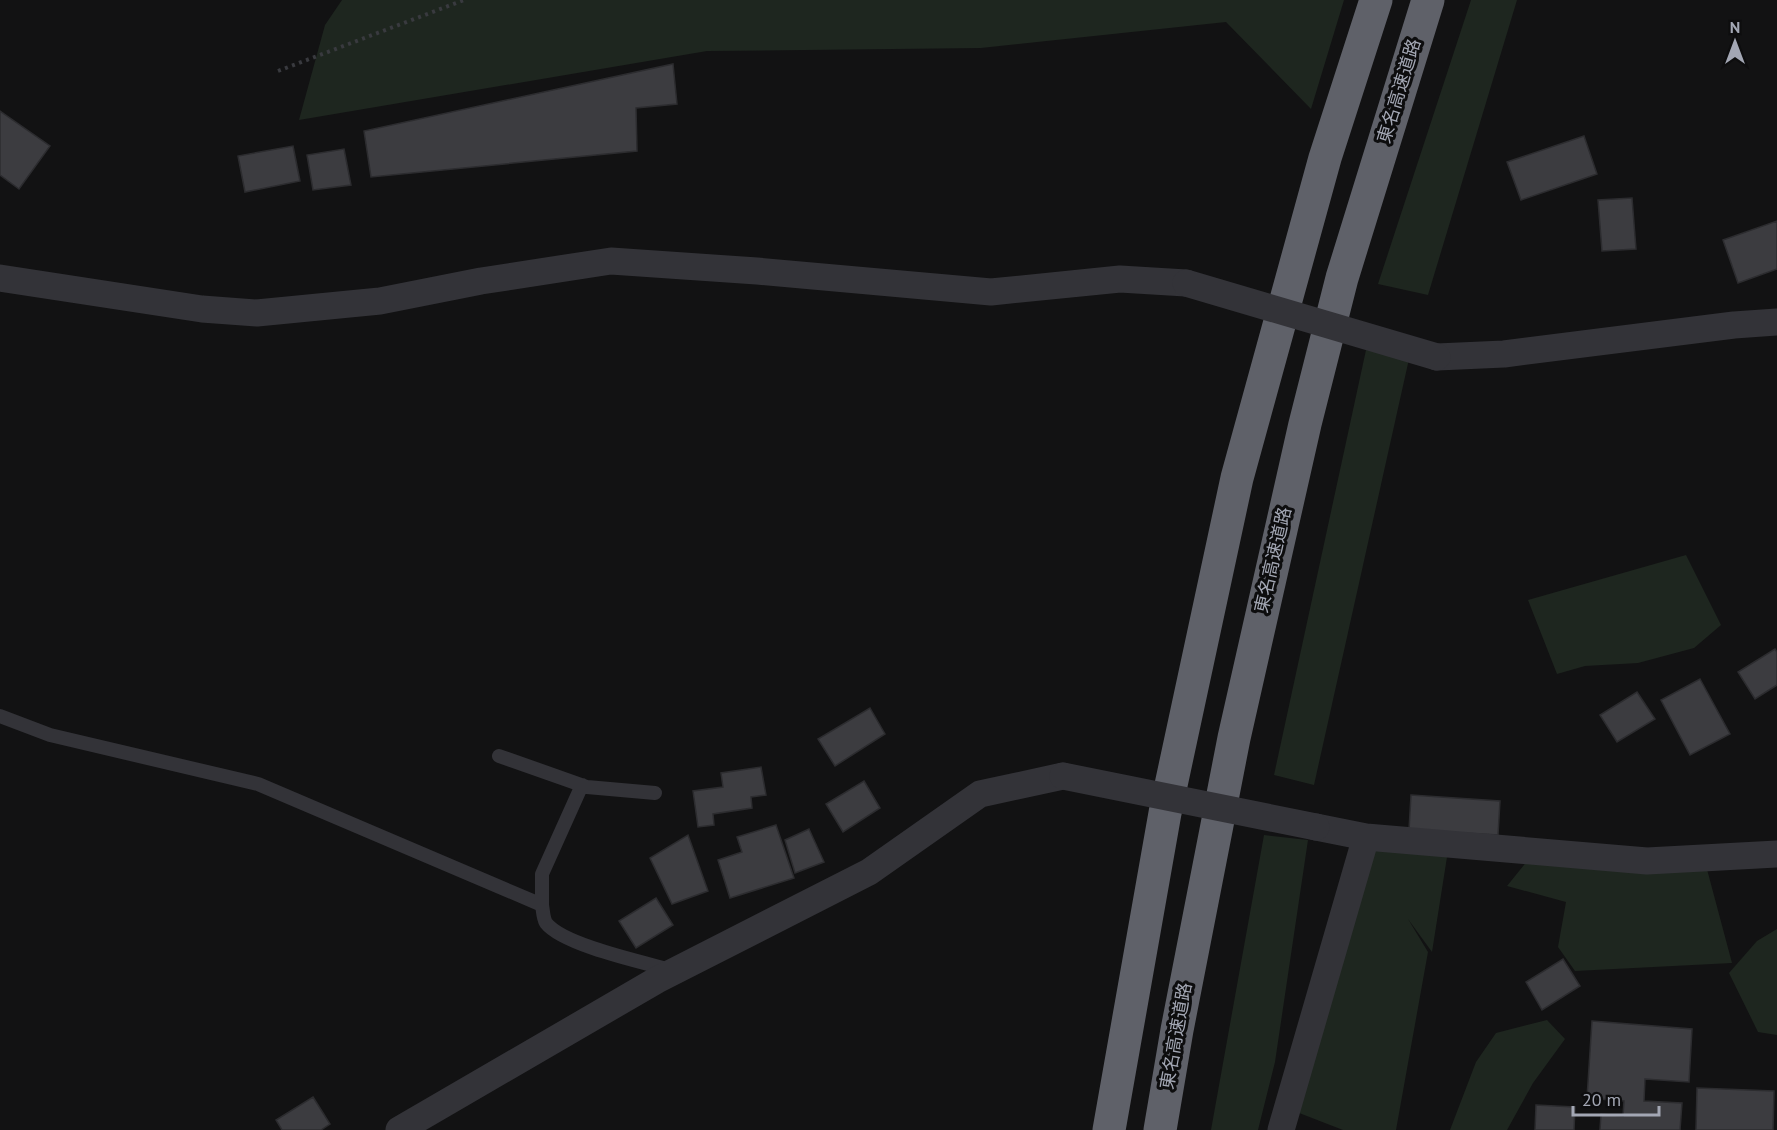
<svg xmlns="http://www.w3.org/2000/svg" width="1777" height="1130" font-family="'PT Sans','Noto Sans JP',sans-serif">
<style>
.green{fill:#1e261f}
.building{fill:#3c3c40;stroke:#2c2c2f;stroke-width:1.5}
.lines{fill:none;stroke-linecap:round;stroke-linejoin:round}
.path{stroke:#393a3f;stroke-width:4;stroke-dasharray:3 4.5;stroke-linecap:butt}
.service{stroke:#333338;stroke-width:14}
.minor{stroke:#333338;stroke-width:27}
.motorway{stroke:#5f6169;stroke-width:33}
.minor-bridge{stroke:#333338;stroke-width:27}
.labels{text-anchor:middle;stroke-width:6;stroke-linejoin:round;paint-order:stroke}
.street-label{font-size:18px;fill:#a3a7b4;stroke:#0d0d0e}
</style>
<rect width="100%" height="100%" fill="#121213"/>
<path class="green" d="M342,0H1344L1311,109L1226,22L981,48L707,51L299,120L325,25Z
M1471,0H1517L1428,295L1378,284Z
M1366,350L1409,359L1314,785L1274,775Z
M1686,555L1721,625L1694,648L1638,663L1585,666L1557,674L1528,600Z
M1264,835L1308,840L1275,1062L1258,1130H1211Z
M1382,846L1447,857L1432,952L1408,919L1428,952L1396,1130H1343L1294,1111L1361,853Z
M1532,855L1704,858L1732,963L1575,971L1558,947L1566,902L1507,886Z
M1777,929V1035L1758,1032L1729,973L1757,941Z
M1547,1020L1565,1039L1533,1083L1507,1130H1450L1476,1062L1496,1033Z"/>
<path class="building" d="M673,64L677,104L636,108L637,151L371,177L364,131Z
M0,111L50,146L19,189L0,175Z
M1584,136L1597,174L1521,200L1507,162Z
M293,146L300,181L245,192L238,156Z
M344,149L351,185L313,190L307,155Z
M1632,198L1636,249L1602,251L1598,200Z
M1777,221V269L1738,283L1723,240Z
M1775,649L1777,652V685L1755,699L1738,672Z
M1700,679L1730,734L1690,755L1661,700Z
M1637,692L1655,719L1617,742L1600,715Z
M870,708L885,734L835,766L818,739Z
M761,767L766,795L751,797L752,808L713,814L714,825L698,827L693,791L723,787L721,773Z
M864,781L880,808L843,832L826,804Z
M1411,795L1500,801L1498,835L1409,830Z
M776,825L794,878L730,898L718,860L742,852L737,837Z
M809,829L824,862L795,873L785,840Z
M688,835L708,891L672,904L650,858Z
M656,898L673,925L636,948L619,921Z
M1563,959L1580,986L1542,1010L1526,982Z
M1592,1021L1692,1029L1689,1082L1645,1079L1644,1101L1682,1103L1680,1130H1600L1601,1114L1623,1116L1624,1101L1587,1098Z
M1697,1088L1774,1091L1773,1130H1696Z
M313,1097L330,1124L321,1130H282L276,1120Z
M1536,1105L1575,1107L1574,1130H1535Z"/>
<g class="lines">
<path class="path" d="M278,71L464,0"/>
<path class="service" d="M0,716L50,735L258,784L542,905V874L582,785
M499,756L587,787L655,793
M542,905C543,910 543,918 546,923C563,945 642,962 671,970"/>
<path class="minor" d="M0,278L202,309L257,313L380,301L481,281L611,261L757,271L991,292L1120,279L1186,283
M1437,357L1504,354L1734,325L1777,322
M1316,827L1366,837L1647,861L1777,854
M399,1130L657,980L869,872L980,794L1063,776
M1281,1130L1366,837"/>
<path class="motorway" d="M1109,1130L1165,813L1237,478L1325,158L1376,0
M1160,1130L1177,1030L1234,738L1305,424L1342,278L1428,0"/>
<path class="minor-bridge" d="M1186,283L1437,357
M1063,776L1316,827"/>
</g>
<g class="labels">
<g class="street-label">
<text transform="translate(1399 91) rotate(-73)" y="6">東名高速道路</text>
<text transform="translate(1273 560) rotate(-77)" y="6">東名高速道路</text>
<text transform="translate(1176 1036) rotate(-80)" y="6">東名高速道路</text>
</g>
</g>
<g transform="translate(1735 42)" stroke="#0d0d0e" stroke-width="4.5" paint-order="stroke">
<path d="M0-4.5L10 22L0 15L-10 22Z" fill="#a3a7b4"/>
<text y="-9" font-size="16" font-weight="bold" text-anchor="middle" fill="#a3a7b4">N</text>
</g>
<path d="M1573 1106v9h86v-9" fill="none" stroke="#a3a7b4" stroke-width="3"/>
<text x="1582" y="1106" font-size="18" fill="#a3a7b4" stroke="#0d0d0e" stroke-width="4.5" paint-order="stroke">20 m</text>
</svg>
